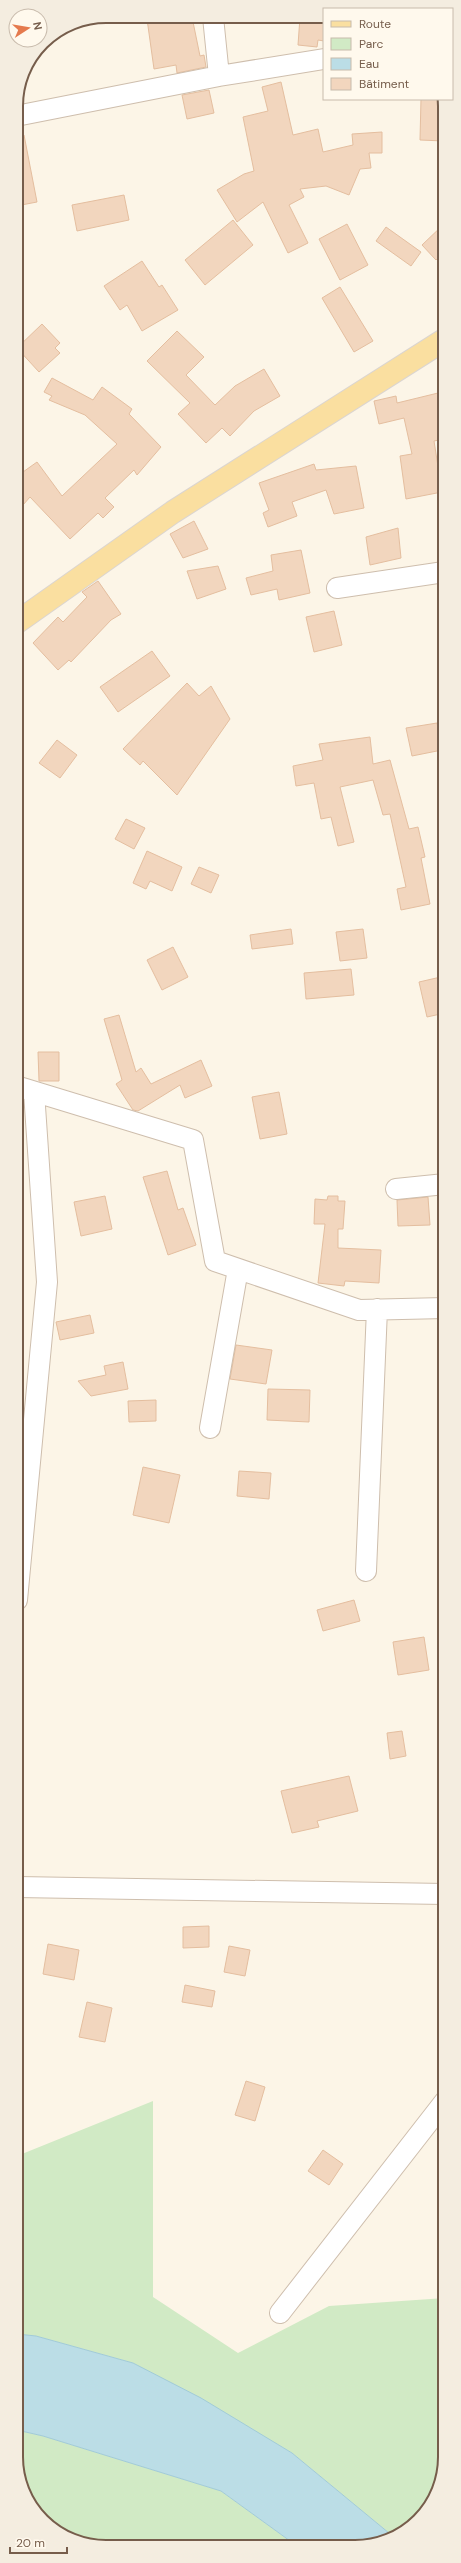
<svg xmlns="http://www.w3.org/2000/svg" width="461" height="2563" font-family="'DM Sans',sans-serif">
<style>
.green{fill:#d1eac5}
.water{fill:#bbdde6;stroke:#a1cbd8}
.building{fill:#f2d6be;stroke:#e4be9f}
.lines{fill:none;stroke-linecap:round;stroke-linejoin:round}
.minor-casing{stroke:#cebead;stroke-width:22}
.major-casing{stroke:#dbd5d0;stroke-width:24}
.minor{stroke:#fff;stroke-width:20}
.major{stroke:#fadfa0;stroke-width:22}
.rim{fill:none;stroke:#765d4b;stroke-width:2}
</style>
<rect width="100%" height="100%" fill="#fcf5e7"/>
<path class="green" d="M153,2101V2297L238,2353L329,2306L445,2298V2457L438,2491L423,2517L395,2538L292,2453L133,2363L36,2336L17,2334V2156Z
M17,2430L43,2436L221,2491L297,2546L88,2545L38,2517L17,2469Z"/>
<path class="water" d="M17,2334L36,2336L133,2363L201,2398L292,2453L395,2538L367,2546H297L221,2491L43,2436L17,2430Z"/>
<path class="building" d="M158,16L192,17L200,56L204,55L206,67L177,73L176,65L154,69L147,19Z
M300,17H324V41L318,40L317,47L298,45Z
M281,82L293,135L318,129L323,152L353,145L352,134L382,132V153H369L371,168L360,169L349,195L326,186L300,189L304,197L289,205L308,243L288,253L263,202L237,222L217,190L244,174L254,171L243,117L268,111L262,87Z
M209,90L214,113L187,119L182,95Z
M421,99H444V141L420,140Z
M24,135L37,202L16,206V136Z
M124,195L129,220L77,231L72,205Z
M233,220L253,245L205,285L185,260Z
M347,224L368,265L340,280L319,239Z
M444,224V252L436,260L422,245Z
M386,227L421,252L411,266L376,241Z
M142,261L159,287L162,285L178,310L142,331L127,305L120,310L104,286Z
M340,287L373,341L354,352L322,298Z
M42,324L60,343L55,348L60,353L39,372L17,348Z
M177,331L204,357L186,375L215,405L235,386L264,369L280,396L254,411L230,436L222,428L206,443L178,414L190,403L147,361Z
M52,378L93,400L102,387L132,409L129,414L161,447L137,475L134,470L105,498L114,507L103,518L98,513L70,539L30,497L16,513V477L37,462L62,496L117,444L85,415L49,400L52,396L44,392Z
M438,393L444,439L434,441L442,492L406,499L400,456L412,454L404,418L379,424L374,401L396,396L397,403Z
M314,464L316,470L356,466L364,508L334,514L326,490L292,502L297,516L268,527L263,513L269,510L259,483Z
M194,521L208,549L183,558L170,534Z
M398,528L401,558L370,565L366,537Z
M301,550L310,593L279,600L277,589L251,595L246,578L273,571L271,555Z
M218,566L226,589L197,599L187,571Z
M98,581L121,614L111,620L71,662L69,660L58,670L33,643L58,617L63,622L87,597L82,592Z
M334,611L342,645L314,652L306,617Z
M152,651L170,676L118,712L100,687Z
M187,683L199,696L211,686L230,719L177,795L143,761L140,765L123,749Z
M437,723L442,750L412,756L406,728Z
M370,737L373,764L390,760L409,829L418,827L425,857L421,858L430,904L401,910L397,889L406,887L390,814L383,815L373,780L340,787L354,842L338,846L331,817L321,819L314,783L296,786L293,766L323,760L319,744Z
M57,740L77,755L60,778L39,763Z
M126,819L145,828L134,849L115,839Z
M147,851L182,867L172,891L150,881L146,889L133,883Z
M199,867L219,875L211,893L191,884Z
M291,929L293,944L252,949L250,935Z
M363,929L367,958L340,961L336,932Z
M173,947L188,977L162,990L147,960Z
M351,969L354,995L306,999L304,973Z
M445,976V1013L427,1017L419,982Z
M119,1015L136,1072L141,1068L151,1084L201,1060L212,1086L185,1098L180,1085L138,1111L133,1110L116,1084L122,1080L104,1019Z
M38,1052H59V1081H39Z
M279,1092L287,1134L260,1139L252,1097Z
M167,1171L178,1210L183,1208L196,1245L168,1255L143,1177Z
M105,1196L112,1229L81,1236L74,1202Z
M328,1196H338V1201H345L343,1229H338V1248L381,1250L379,1283L345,1281L344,1286L318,1283L325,1224H314L315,1199L327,1200Z
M428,1197L430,1225L398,1226L397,1200Z
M90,1315L94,1333L60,1340L56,1322Z
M236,1345L272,1350L266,1384L230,1379Z
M123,1362L128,1389L91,1396L78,1381L106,1375L104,1366Z
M268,1389L310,1390L309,1422L267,1420Z
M156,1400V1421L129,1422L128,1401Z
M143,1467L180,1475L169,1523L133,1515Z
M239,1471L271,1473L269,1499L237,1496Z
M354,1600L360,1621L323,1631L317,1610Z
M424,1637L429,1670L398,1675L393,1642Z
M402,1731L406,1756L390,1759L387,1733Z
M349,1776L358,1811L317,1821L319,1827L292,1833L281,1791Z
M209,1926V1947L183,1948V1927Z
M48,1944L79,1950L74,1980L43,1974Z
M229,1946L250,1950L245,1976L224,1972Z
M185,1985L215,1991L212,2007L182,2002Z
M87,2002L112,2008L105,2042L79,2037Z
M246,2081L265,2087L255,2121L235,2115Z
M323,2150L343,2164L329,2185L308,2171Z"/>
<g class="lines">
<defs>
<path id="minor" d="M213,17L219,76
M16,116L219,76L324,59
M337,588L444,572
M16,1086L193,1140L215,1261L359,1310L445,1308
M396,1189L445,1184
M210,1428L238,1269
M366,1571L377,1309
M17,1600L47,1282L34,1092
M17,1887L445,1894
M280,2313L445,2101"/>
<path id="major" d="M16,623L173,512L444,340"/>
</defs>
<use href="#minor" class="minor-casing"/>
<use href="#major" class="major-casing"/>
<use href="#minor" class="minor"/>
<use href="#major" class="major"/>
</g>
<path d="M0 0H461V2563H0ZM106 23H355A83 83 0 0 1 438 106V2457A83 83 0 0 1 355 2540H106A83 83 0 0 1 23 2457V106A83 83 0 0 1 106 23Z" fill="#f4ede0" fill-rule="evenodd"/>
<path class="rim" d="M106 23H355A83 83 0 0 1 438 106V2457A83 83 0 0 1 355 2540H106A83 83 0 0 1 23 2457V106A83 83 0 0 1 106 23Z"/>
<rect x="323" y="8" width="130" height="92" fill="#fff9ed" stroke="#c8bbac"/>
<rect x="331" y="21" width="20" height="6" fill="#fadfa0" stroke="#c8bbac"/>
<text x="359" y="28" font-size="12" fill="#765d4b">Route</text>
<rect x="331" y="38" width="20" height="12" fill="#d1eac5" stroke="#c8bbac"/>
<text x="359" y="48" font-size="12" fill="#765d4b">Parc</text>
<rect x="331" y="58" width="20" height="12" fill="#bbdde6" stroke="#c8bbac"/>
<text x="359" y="68" font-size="12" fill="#765d4b">Eau</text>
<rect x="331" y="78" width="20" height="12" fill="#f2d6be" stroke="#c8bbac"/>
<text x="359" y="88" font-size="12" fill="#765d4b">Bâtiment</text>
<g transform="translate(28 28) rotate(78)"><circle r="19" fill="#fff9ed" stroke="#c8bbac"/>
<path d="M0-3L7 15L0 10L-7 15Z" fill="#e57a4d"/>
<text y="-6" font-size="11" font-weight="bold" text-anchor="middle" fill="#765d4b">N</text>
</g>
<path d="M10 2547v6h57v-6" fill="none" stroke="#765d4b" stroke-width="2"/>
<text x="16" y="2547" font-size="12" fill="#765d4b" stroke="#fff9ed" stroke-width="3" paint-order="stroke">20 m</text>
</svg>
